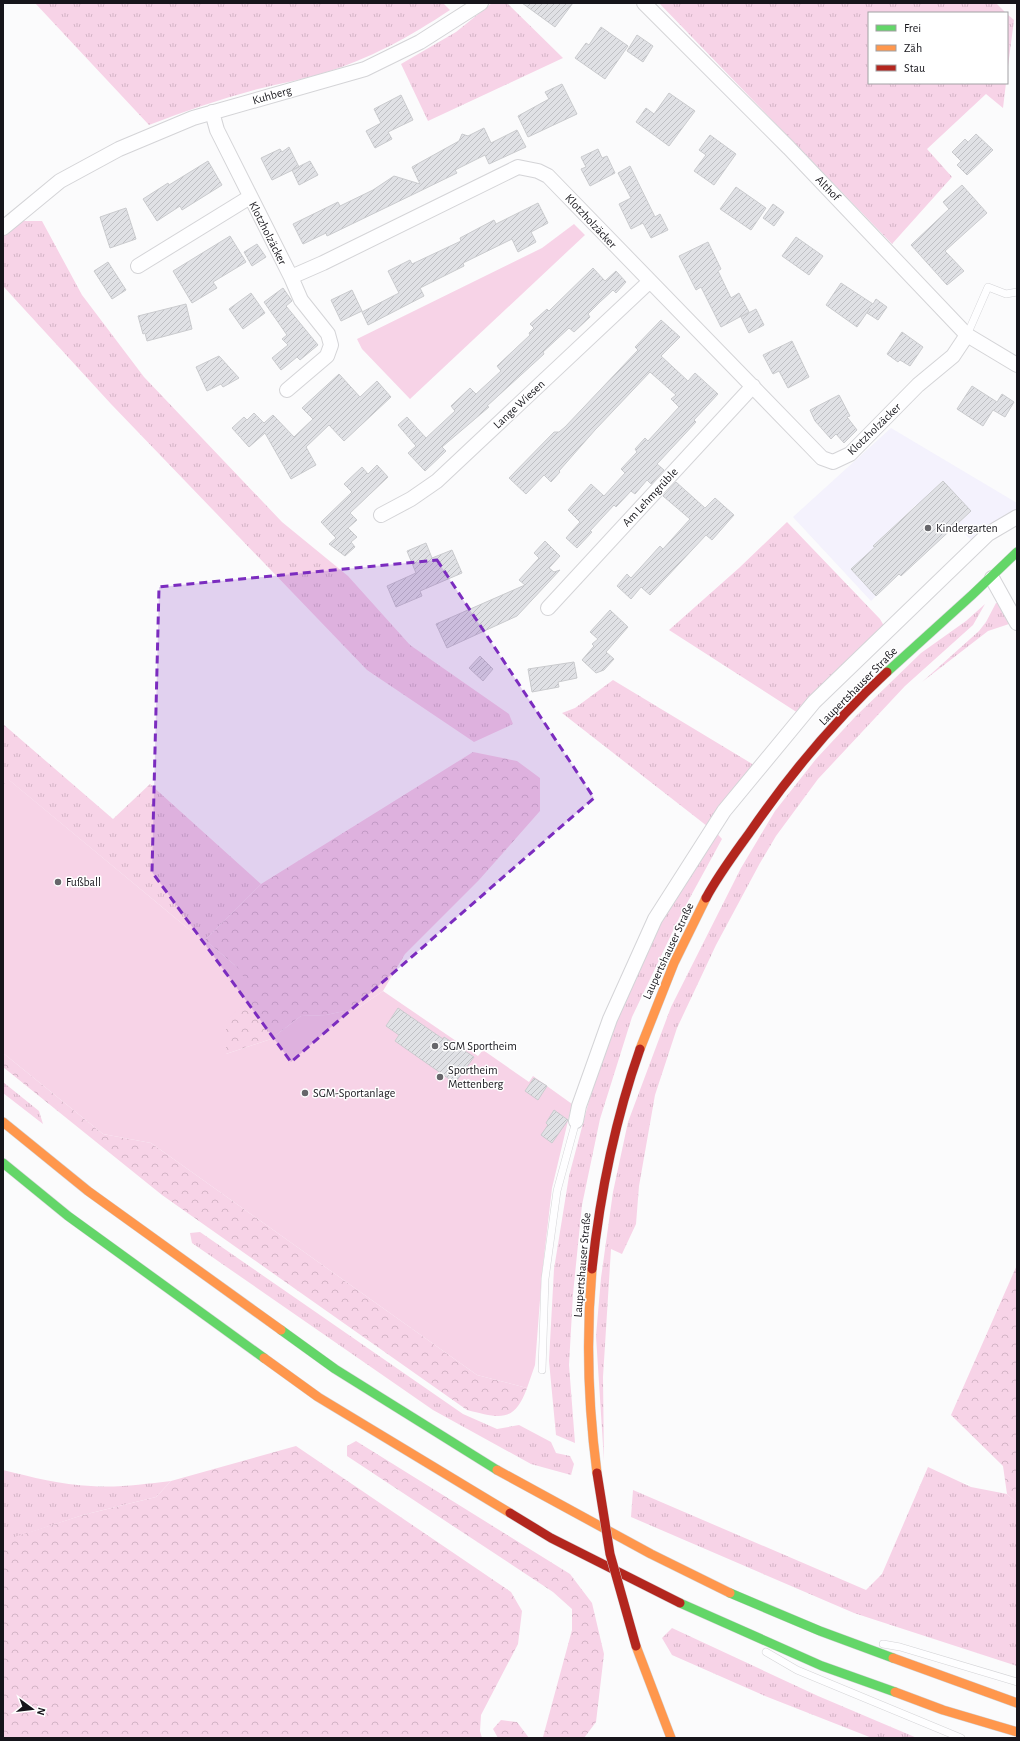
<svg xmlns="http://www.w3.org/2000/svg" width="1020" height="1741" font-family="'Alegreya Sans',sans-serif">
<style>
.built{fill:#f4f2fd}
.grass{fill:url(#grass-tufts)}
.forest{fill:url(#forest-crowns)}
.green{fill:#f7d3e7}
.building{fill:url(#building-hatch);stroke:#cacbce}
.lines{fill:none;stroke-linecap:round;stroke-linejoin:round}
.lane-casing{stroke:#d4d4d7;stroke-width:8}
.street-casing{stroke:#d4d4d7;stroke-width:16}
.fast-casing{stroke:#d4d4d7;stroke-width:10}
.slow-casing{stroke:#d4d4d7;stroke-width:10}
.jam-casing{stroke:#d4d4d7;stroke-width:10}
.lane{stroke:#fefeff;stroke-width:7}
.street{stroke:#fefeff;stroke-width:14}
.fast{stroke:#63d668;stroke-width:9}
.slow{stroke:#ff974d;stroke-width:9}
.jam{stroke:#b3261e;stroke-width:9}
.jam-bridge-casing{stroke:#d4d4d7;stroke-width:10;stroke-linecap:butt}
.jam-bridge{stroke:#b3261e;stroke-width:9}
.marked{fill:#7b2cbf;fill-opacity:0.2;stroke:#7b2cbf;stroke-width:3;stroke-dasharray:8 5;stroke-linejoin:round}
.poi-dot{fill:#66666a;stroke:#fff;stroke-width:1.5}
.labels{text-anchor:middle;stroke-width:3;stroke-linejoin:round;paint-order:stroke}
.street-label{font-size:12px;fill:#16151b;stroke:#fff}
.poi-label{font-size:12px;fill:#16151b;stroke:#fff;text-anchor:start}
</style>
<defs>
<pattern id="grass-tufts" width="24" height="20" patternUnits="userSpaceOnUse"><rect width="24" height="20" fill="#f7d3e7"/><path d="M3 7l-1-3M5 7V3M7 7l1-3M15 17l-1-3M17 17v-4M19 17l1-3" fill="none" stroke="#d3b4c6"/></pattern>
<pattern id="forest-crowns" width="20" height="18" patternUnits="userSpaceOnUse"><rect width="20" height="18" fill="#f7d3e7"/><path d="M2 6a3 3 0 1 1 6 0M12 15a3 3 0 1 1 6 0" fill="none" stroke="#d3b4c6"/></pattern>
<pattern id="building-hatch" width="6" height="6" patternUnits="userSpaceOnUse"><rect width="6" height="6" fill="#e0e1e5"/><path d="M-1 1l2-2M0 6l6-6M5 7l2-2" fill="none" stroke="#bfc0c4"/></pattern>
</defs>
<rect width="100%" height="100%" fill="#fbfbfc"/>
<path class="built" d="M891,428L1017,503V509L978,531L971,540L956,525L971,511L942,481L926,497L930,502L921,510L916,505L873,546L889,563L870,552L851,569L876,596L871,601L793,517Z"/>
<path class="grass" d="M35,3H443L450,10C411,36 368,60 323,73C302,80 280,83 258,89C221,99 185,111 149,125Z
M492,3H507L563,58L428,121L401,64L456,32Z
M659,3H996L1006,13H869V83H1006L1003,108L986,94L927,149L952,177L892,244Z
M1007,14L1014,20L1007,74Z
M19,221H42L82,295L144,377L282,522L348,576L410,645L509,714L513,724L474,742L367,670L111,404L3,286V235Z
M787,522L880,619L884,626L798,713L669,630L739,568Z
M996,603H999L1012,623L988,631L922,682L979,631L986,622Z
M985,604L973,625L905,686L818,779L776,836L760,863L716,945L677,1028L655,1095L639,1186L636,1224L622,1254L611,1249L603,1377L604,1461L596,1336L601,1278L613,1192L628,1122L671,1007L741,868L775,811L816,759L855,717L921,653L966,621Z
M613,680L754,765L707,826L562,713L575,708Z
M3,724L113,819L150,784L261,884L205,940L191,931L9,780L3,786Z
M715,831L722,839L681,914L632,1017L600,1119L582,1205L573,1294L569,1365L575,1443L556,1435L549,1361L554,1269L569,1176L590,1097L613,1021L660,920Z
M3,1082L39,1111L43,1124L3,1093Z
M200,1232L463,1414L497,1429L519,1425L551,1442L556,1453L570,1456L574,1464L571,1475L531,1464L433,1410L192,1243L190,1233Z
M928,1467L971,1487L1007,1494L1017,1503V1666L854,1613L631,1517L633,1490L866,1590L882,1574Z
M3,1470C32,1477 61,1485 91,1486C118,1488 144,1484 171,1481L156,1497L83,1515L4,1541Z
M672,1628L818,1696L917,1738H872L765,1696L672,1655L662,1638Z"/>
<path class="forest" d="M473,752L517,761L540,778V811L479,880L405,954L383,991L358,1008L326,1015L301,1016L271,1039L226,1054V1021L237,967L205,940L261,884Z
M3,1053L103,1134L151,1143L477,1375L527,1388C514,1424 499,1418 467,1410L162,1195L3,1067Z
M1017,1265V1503L1007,1494L1003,1466L951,1415Z
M356,1441L570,1574L592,1603L604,1654L596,1722L584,1738H539L543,1737L572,1630V1609L553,1592L347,1456V1446Z
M296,1446L511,1592L522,1611L518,1644L481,1715L480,1731L482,1738H3V1538L5,1540L83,1515L156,1497L171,1481Z
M501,1720L517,1722L529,1738H498L493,1729Z"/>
<path class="green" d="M574,224L585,235L410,399L362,349L357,339L542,248Z
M8,779L191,931L205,940L237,967L254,994L226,1021V1054L271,1039L301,1016L326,1015L358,1008L383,991L478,1056L483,1050L529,1082L533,1076L572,1104L552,1188L542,1274L535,1365L527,1388L477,1375L151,1143L103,1134L3,1053V786Z"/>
<path class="building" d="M522,3H573L555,27Z
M601,27L628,46L605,79L575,58L586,43L589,45Z
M637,35L653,46L643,62L627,51Z
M562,84L577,114L528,137L518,116L549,99L545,92Z
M669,93L695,111L669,146L636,122L646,108L654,114Z
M401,95L413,120L388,132L392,139L375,148L366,131L381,123L374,109Z
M484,128L491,143L517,130L526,147L489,164L485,155L455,170L457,173L416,193L327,236L326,233L303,244L293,224L338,202L340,206L373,190L394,176L420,184L412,167L459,141L462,134L468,136Z
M976,134L993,150L967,175L957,165L961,161L952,152L965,139L968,142Z
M710,135L736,154L714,185L694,171L706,155L699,150Z
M289,147L299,167L272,180L261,158L280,149L282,152Z
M598,149L602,158L607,156L615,173L590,186L581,169L586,167L581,157Z
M208,161L222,185L182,210L180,206L157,221L143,199L168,183L169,185Z
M310,161L318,175L299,185L292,170Z
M630,166L655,217L660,214L668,230L651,238L643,223L631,229L619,204L631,198L618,173Z
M962,185L987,213L945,251L964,271L947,285L911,245L949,209L943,202Z
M736,187L766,208L751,230L720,209Z
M538,203L548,223L531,232L536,242L518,252L512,239L463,263L464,266L420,288L424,296L368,325L362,312L399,293L388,271L410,260L412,264L461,241L460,238L494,220L496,224Z
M773,204L784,212L774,226L763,218Z
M126,208L136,239L110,248L100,217Z
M230,236L246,262L213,282L217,288L192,303L173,271Z
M796,237L823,256L809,275L782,256Z
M708,242L721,269L718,271L731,298L739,293L749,312L721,327L701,287L696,290L679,256Z
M257,244L266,257L252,266L244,252Z
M108,262L126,290L112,299L94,271Z
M593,268L605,281L616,271L626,282L616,293L613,290L600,302L588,314L590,317L574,332L569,328L543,352L544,354L487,406L489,407L442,447L446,451L425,471L408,453L416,446L398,425L407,417L426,438L455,411L451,406L470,388L476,394L501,371L497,366L530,335L529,333L534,328L530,324L547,309L549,311Z
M841,283L873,304L876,299L887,307L878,320L867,313L870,308L857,327L826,305Z
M283,288L292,301L286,306L318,345L300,360L297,357L281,370L272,358L288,345L282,339L287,335L264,302Z
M352,290L362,311L341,321L331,300Z
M251,293L265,313L243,329L229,309Z
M186,304L192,329L147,341L145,333L143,334L138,316Z
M756,309L764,325L749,333L741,317Z
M661,320L680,337L661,356L688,381L695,373L718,394L694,420L696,422L657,464L664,470L651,484L647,480L635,494L631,491L616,507L614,505L590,531L592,532L577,548L566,538L580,522L568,510L591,484L604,496L625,473L621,469L637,452L635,449L645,438L648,441L679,407L671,399L676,395L650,372L595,430L559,471L560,472L551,482L544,475L526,494L509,478L554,432H559L565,427L638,350L635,347Z
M902,332L923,347L910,366L900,360L898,362L887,354Z
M792,341L809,377L788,388L779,371L773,374L763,355Z
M219,356L239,378L223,387L221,384L207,391L196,367Z
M339,374L360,397L377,381L391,397L344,441L329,425L306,447L316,465L291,479L265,433L249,447L232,428L244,417L247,420L254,413L264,423L273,415L294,437L313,419L302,408Z
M972,386L997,402L1002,394L1014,402L1005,417L993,410L983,426L957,409Z
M839,395L850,416L847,417L857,430L844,443L836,434L831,439L815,421L810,410Z
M377,465L388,477L350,513L357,520L348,528L357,537L351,542L355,547L345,556L329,544L336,538L321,522L352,492L344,484L362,467L368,474Z
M943,481L971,511L901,576L899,574L876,596L851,569L875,547L873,546Z
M676,482L705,508L715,498L734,515L712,540L706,535L650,595L641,587L631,599L617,586L627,574L631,578L660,546L663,549L690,519L663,496Z
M545,541L560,556L549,568L554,572L560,570L517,616L447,648L436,624L525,585L519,580L539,558L534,553Z
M426,543L432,558L452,550L462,573L420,591L422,596L396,607L387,586L416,573L407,551Z
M610,610L628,627L606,652L614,659L604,670L596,673L582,660L594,646L592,644L598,639L590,632Z
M480,656L493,669L483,681L469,668Z
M574,662L577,678L558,682L559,687L532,692L528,669Z
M398,1008L443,1039L444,1037L474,1057L455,1083L395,1041L399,1035L386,1026Z
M534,1078L547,1086L538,1100L525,1091Z
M554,1110L568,1120L552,1143L541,1135L548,1125L546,1123Z"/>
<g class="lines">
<defs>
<path id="lane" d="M967,335L988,287L1006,294L1017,292
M542,1370L545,1279L557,1191L576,1121
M883,1644L900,1647L1017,1682
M766,1652L797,1670L961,1738"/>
<path id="street" d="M644,3L789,148L967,335L1017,365
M212,112L217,130L291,277L323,263L518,167L538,171L548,176L822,458L833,462L850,454L918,385L953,356L967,335
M3,228L60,181L119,149L193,118L365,69L420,42L481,3
M138,266L250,197
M287,390L327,356L331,345L328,334L301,300L291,277
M381,515L411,499L437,481L649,282
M992,578L1017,623
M548,608L753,386
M576,1121L579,1106L610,1019L655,919L724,811L814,702L988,534L1017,517"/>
<path id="fast" d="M887,672L972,595L1017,552
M3,1163L68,1216L264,1358
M281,1330L335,1369L497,1470
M730,1593L820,1631L893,1658
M680,1603L822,1666L895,1692"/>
<path id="slow" d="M640,1049L674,963L706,898
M3,1122L88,1191L281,1330
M592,1269C586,1337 588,1405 597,1473
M264,1358L318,1397L510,1513
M497,1470L651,1554L730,1593
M636,1646L671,1738
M893,1658L1017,1703
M895,1692L943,1710L1017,1732"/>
<path id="jam" d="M706,898C719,874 735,853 750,832C790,774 835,720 887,672
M592,1269C600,1194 615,1120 640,1049
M510,1513L551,1538L680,1603"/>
</defs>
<use href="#lane" class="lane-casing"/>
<use href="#street" class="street-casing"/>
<use href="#fast" class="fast-casing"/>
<use href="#slow" class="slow-casing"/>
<use href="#jam" class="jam-casing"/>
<use href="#lane" class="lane"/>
<use href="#street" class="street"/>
<use href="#fast" class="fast"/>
<use href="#slow" class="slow"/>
<use href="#jam" class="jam"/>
<defs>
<path id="jam-bridge" d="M597,1473L610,1554L636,1646"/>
</defs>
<use href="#jam-bridge" class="jam-bridge-casing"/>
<use href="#jam-bridge" class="jam-bridge"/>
</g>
<path class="marked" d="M437,560L594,798L291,1062L152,872L159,587Z"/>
<g class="poi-dot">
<circle cx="928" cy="528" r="4"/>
<circle cx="58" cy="882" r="4"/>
<circle cx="435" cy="1046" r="4"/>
<circle cx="440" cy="1077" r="4"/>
<circle cx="305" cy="1093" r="4"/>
</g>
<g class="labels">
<g class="street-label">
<text transform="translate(272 95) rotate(-16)" y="4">Kuhberg</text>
<text transform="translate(828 188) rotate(46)" y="4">Althof</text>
<text transform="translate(591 221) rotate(47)" y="4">Klotzholzäcker</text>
<text transform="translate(268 233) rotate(63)" y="4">Klotzholzäcker</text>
<text transform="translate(519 404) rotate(-43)" y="4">Lange Wiesen</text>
<text transform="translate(874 429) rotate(-44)" y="4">Klotzholzäcker</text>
<text transform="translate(650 497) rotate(-47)" y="4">Am Lehmgrüble</text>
<text transform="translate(858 686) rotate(-45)" y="4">Laupertshauser Straße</text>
<text transform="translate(668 951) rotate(-65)" y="4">Laupertshauser Straße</text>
<text transform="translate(582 1265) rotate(-85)" y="4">Laupertshauser Straße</text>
</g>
<g class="poi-label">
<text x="936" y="532">Kindergarten</text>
<text x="66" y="886">Fußball</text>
<text x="443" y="1050">SGM Sportheim</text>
<text x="448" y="1074">Sportheim<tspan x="448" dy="14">Mettenberg</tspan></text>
<text x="313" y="1097">SGM-Sportanlage</text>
</g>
</g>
<rect width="1020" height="1741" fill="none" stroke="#16151b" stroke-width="8"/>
<rect x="868" y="12" width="140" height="72" fill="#ffffff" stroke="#a2a1a4"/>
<rect x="876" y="25" width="20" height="6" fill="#63d668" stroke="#a2a1a4"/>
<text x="904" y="32" font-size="12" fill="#16151b">Frei</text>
<rect x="876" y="45" width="20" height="6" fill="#ff974d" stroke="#a2a1a4"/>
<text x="904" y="52" font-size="12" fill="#16151b">Zäh</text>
<rect x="876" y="65" width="20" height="6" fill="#b3261e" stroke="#a2a1a4"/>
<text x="904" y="72" font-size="12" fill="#16151b">Stau</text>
<g transform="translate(32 1709) rotate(105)" stroke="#ffffff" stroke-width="3" paint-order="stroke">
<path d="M0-3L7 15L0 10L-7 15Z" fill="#16151b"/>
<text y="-6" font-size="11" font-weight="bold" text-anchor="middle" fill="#16151b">N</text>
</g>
</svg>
